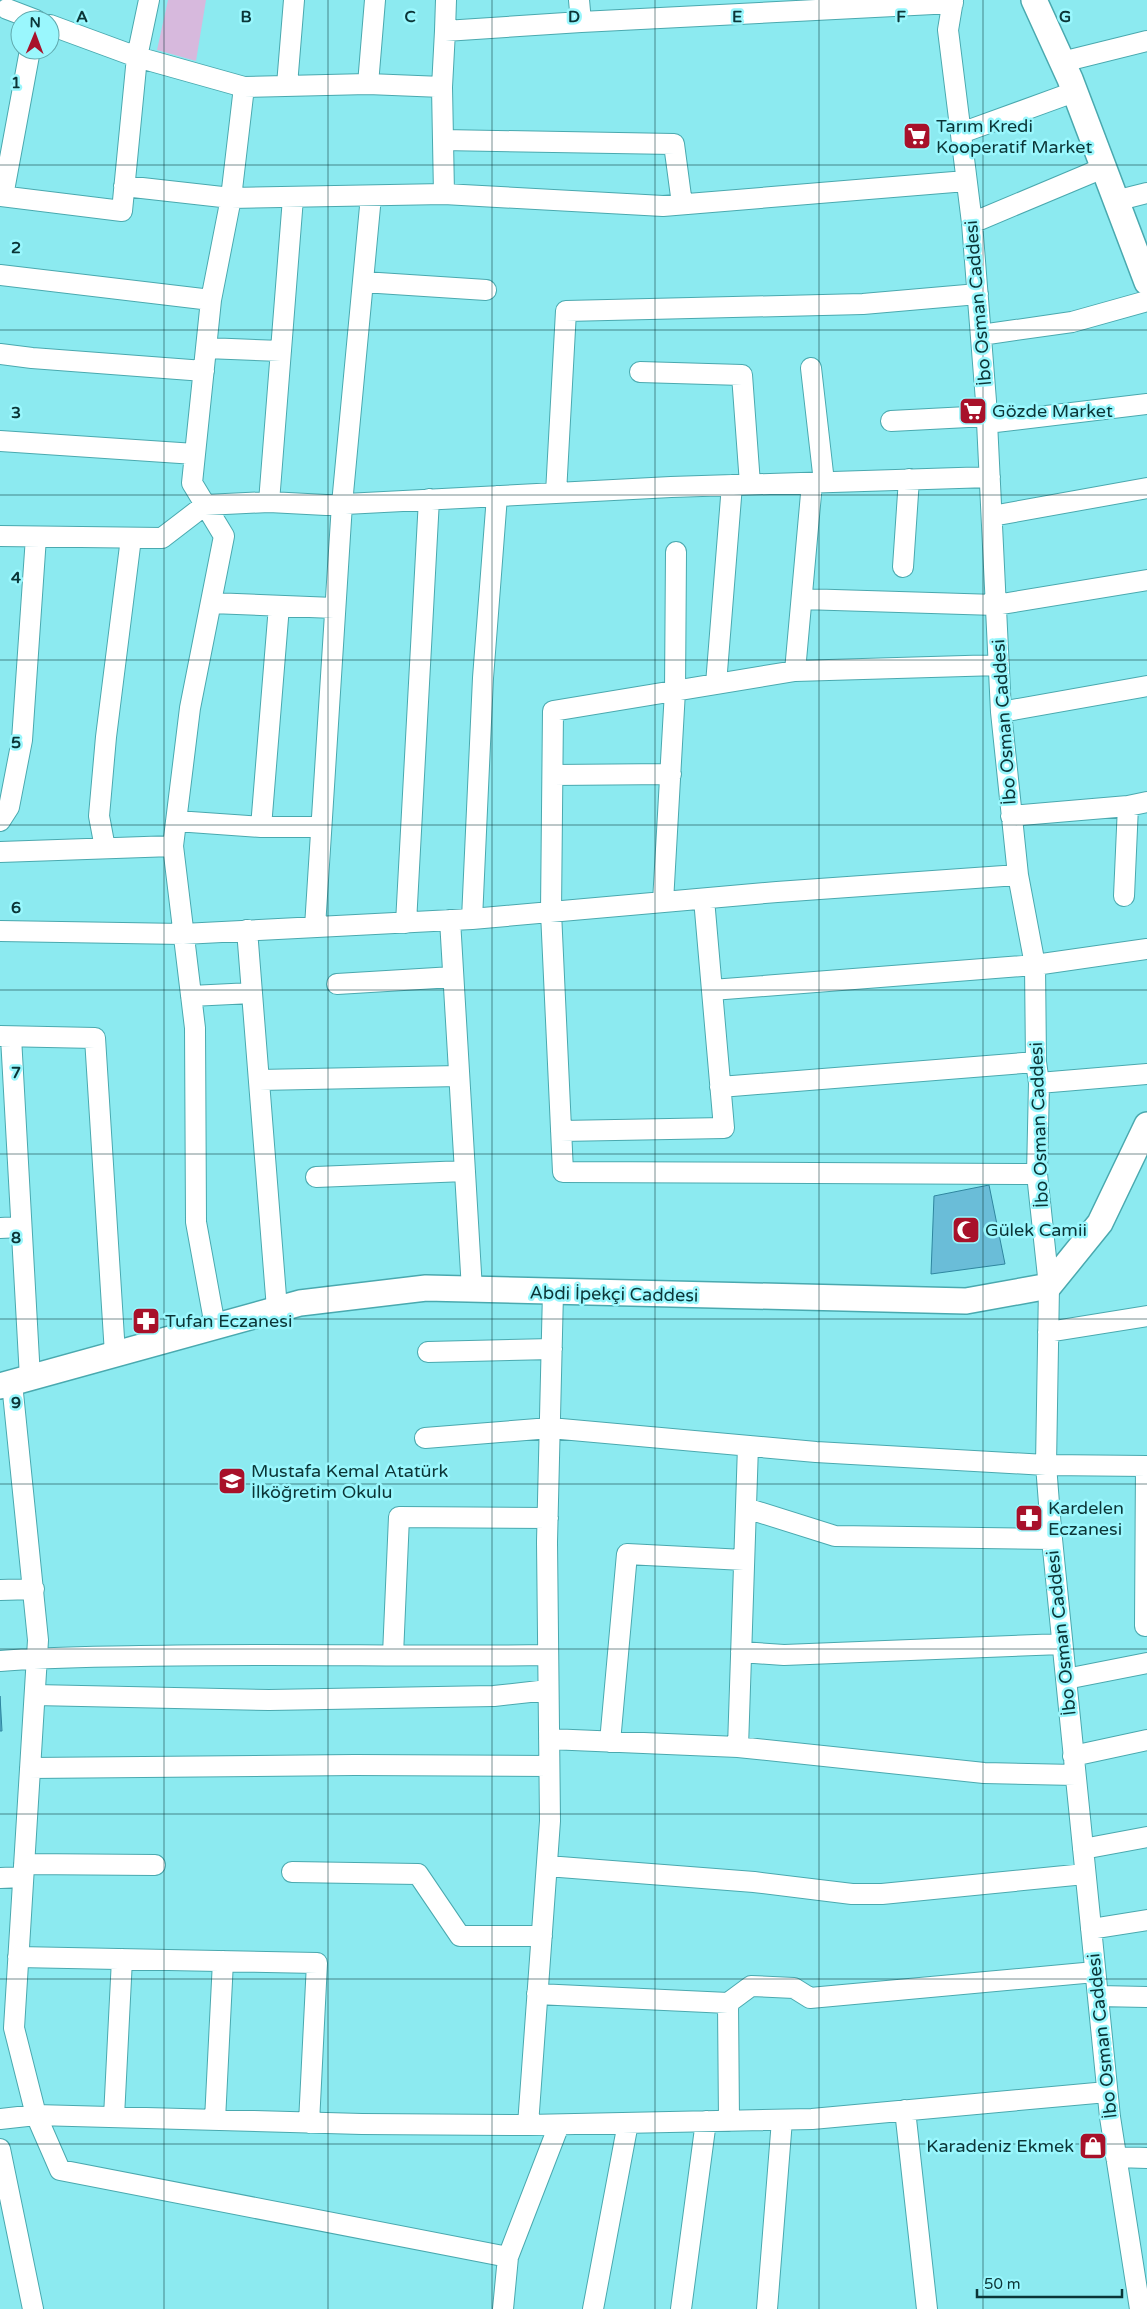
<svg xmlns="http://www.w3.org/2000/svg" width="1147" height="2309" font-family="'Varela Round',sans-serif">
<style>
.green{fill:#d7b9dd}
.building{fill:#6abdd8;stroke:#2f869f}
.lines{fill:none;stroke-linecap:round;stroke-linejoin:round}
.minor-casing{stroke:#4aa9af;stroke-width:22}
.major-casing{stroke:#4aa9af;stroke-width:28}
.minor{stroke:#fff;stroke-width:20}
.major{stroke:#fff;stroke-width:25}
.grid{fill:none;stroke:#0b3537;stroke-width:1;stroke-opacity:0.55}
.labels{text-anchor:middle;stroke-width:5;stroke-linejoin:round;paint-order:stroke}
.poi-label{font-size:18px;fill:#0b3537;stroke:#9af7fd;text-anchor:start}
.street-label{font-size:18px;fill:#0b3537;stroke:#9af7fd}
.grid-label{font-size:16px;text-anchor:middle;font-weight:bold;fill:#0b3537;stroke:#9af7fd;stroke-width:5;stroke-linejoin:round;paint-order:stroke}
</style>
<rect width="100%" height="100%" fill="#8ceaf0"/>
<path class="green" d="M168,0H206L196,61L157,50Z"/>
<path class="building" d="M989,1185L1005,1264L931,1274L934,1196Z
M0,1696L2,1731H0Z"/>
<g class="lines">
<defs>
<path id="minor" d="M579,0L581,22
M953,0L948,30L972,223L986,401L1001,712L1018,875L1035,965L1036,1062L1039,1083L1037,1174L1049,1286L1046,1465L1051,1529L1110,2117L1140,2309
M7,9L36,20
M50,25L137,57L244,87L231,198L211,300L192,483L224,536L190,708L173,846L195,1028L196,1222L215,1326
M445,31L446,0
M1062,62L1147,41
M368,84L375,0
M287,85L294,0
M244,87L368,84L442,87
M961,133L1074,92
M443,140L674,144L682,204
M124,186L231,198L444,194L663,206L966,181
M444,194L442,87L445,31L581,22L953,3
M0,196L122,211L137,57L149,0
M3,196L30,50
M1115,201L1147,193
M972,223L1103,168
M0,275L211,300
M363,282L486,290
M981,335L1072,322L1147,301
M206,348L281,351
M0,354L32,358L204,371
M811,368L824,482
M640,372L742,375L750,484
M891,421L987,416
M987,423L1147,404
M0,441L195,454
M556,493L566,311L863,304L978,294
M269,502L293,198
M992,516L1147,488
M0,536L162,538L205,505L269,502L326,505L671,487L990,477
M903,567L909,479
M802,599L996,605L1147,580
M211,603L334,608
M999,665L795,671L553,711L551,912L563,1172L1037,1174
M795,671L812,483
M716,684L732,485
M1001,712L1147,686
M553,775L671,774
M1011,816L1128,806L1147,802
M0,821L9,807L22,740L36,537
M176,821L261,827H321
M261,827L279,606
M105,848L99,816L106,737L131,538
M0,852L173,846
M1124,896L1128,806
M663,902L675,691L676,552
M472,919L483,678L497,496
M450,920L472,1290
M406,923L429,499
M315,927L342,504L371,196
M247,930L277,1309
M0,931L183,934L472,919L777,892L1018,875
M337,984L453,977
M712,990L1035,965L1147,949
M191,996L252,993
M0,1036L95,1038L115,1354
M11,1037L30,1378
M259,1080L459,1076
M1039,1083L1147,1074
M720,1087L1036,1062
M561,1131L724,1128L704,899
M316,1177L465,1171
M0,1228L21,1227
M1048,1332L1147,1316
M428,1352L552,1349
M12,1383L38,1640L14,2028L36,2115L60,2170L508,2257
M425,1438L550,1428L816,1452L1046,1465L1147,1466
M746,1508L835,1536L1052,1539
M0,1590L34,1589
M1145,1626L1146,1466
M741,1652L784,1655L1062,1644
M393,1655L399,1517L548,1518
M0,1661C47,1657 93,1657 140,1656C276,1653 412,1657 548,1655
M1066,1679L1147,1663
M35,1695L269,1700L494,1696L548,1690
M549,1739L738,1747L984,1773L1075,1775
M610,1742L627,1554L744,1560
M738,1747L748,1446
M1073,1756L1147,1740
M30,1768L355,1765L549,1766
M1083,1849L1147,1837
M24,1864L155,1865
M547,1866L754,1882L852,1894H882L1085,1874
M292,1872L418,1874L460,1936H542
M0,1878L23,1877
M1091,1929L1147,1920
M18,1957L317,1963L309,2123
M537,1994L728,2003L729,2121
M1098,1996L1147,1997
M728,2003L751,1986L794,1988L810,1998L1095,1972
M905,2110L927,2309
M114,2117L122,1959
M0,2119L36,2115L362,2124L528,2125L550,1821L547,1542L553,1292
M215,2120L223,1961
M528,2125L812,2119L1107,2092
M0,2149L33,2309
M1116,2157L1147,2158
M503,2309L508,2257L559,2125
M593,2309L628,2123
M681,2309L706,2121
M767,2309L782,2120"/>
<path id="major" d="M1034,0L1070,79L1147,282
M0,1386L300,1303L426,1288L966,1301L1049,1286L1100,1223L1147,1125"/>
</defs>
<use href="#minor" class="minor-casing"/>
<use href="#major" class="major-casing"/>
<use href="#minor" class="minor"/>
<use href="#major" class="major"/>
</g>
<path class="grid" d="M164,0V2309M328,0V2309M492,0V2309M655,0V2309M819,0V2309M983,0V2309M0,165H1147M0,330H1147M0,495H1147M0,660H1147M0,825H1147M0,990H1147M0,1154H1147M0,1319H1147M0,1484H1147M0,1649H1147M0,1814H1147M0,1979H1147M0,2144H1147"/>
<defs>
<symbol id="supermarket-square" viewBox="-11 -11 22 22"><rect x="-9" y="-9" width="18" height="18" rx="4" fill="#a8112a" stroke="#9af7fd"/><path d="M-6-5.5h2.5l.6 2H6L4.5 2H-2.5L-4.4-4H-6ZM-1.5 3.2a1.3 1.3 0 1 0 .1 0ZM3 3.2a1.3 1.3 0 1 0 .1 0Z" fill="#fff"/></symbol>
<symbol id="mosque-square" viewBox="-11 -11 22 22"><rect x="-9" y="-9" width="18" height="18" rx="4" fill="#a8112a" stroke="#9af7fd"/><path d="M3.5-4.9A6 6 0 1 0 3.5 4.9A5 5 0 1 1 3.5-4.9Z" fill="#fff"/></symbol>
<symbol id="pharmacy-square" viewBox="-11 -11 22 22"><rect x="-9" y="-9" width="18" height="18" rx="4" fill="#a8112a" stroke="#9af7fd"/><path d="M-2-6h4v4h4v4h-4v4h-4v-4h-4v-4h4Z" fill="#fff"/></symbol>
<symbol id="school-square" viewBox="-11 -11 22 22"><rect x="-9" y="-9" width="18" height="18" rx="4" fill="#a8112a" stroke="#9af7fd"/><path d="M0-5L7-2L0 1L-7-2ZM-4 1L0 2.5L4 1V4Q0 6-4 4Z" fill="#fff"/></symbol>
<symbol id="shop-square" viewBox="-11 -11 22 22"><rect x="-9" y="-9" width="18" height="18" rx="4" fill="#a8112a" stroke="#9af7fd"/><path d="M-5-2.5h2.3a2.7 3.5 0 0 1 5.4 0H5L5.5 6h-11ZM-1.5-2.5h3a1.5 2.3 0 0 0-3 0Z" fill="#fff"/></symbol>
</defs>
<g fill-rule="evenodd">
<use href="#supermarket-square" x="901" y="120" width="32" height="32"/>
<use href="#supermarket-square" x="957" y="395" width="32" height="32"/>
<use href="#mosque-square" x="950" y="1214" width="32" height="32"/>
<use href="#pharmacy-square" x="130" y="1305" width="32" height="32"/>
<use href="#school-square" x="216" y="1465" width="32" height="32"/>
<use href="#pharmacy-square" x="1013" y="1502" width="32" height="32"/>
<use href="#shop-square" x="1077" y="2130" width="32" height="32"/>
</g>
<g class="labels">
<g class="poi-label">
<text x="936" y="132">Tarım Kredi<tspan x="936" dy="21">Kooperatif Market</tspan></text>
<text x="992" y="417">Gözde Market</text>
<text x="985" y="1236">Gülek Camii</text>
<text x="165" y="1327">Tufan Eczanesi</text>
<text x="251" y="1477">Mustafa Kemal Atatürk<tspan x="251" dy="21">İlköğretim Okulu</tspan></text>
<text x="1048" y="1514">Kardelen<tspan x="1048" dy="21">Eczanesi</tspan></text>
<text x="1074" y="2152" text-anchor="end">Karadeniz Ekmek</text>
</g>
<g class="street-label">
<text transform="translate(978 303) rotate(-95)" y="6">İbo Osman Caddesi</text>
<text transform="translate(1004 722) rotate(-94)" y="6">İbo Osman Caddesi</text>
<text transform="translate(1039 1125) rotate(-92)" y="6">İbo Osman Caddesi</text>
<text transform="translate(614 1294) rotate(1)" y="6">Abdi İpekçi Caddesi</text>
<text transform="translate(1061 1633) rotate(-96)" y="6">İbo Osman Caddesi</text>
<text transform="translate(1102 2036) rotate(-96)" y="6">İbo Osman Caddesi</text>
</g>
</g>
<g class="grid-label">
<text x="82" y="22">A</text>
<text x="246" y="22">B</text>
<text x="410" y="22">C</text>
<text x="574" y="22">D</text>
<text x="737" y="22">E</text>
<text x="901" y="22">F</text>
<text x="1065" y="22">G</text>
<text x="16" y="88">1</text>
<text x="16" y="253">2</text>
<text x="16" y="418">3</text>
<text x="16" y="583">4</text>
<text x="16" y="748">5</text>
<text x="16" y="913">6</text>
<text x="16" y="1078">7</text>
<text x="16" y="1243">8</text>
<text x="16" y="1408">9</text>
</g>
<g transform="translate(35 35) rotate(1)"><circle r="24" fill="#9af7fd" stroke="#61a9ae"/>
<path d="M0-4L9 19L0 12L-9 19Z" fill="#a8112a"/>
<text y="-8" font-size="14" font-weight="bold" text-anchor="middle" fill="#0b3537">N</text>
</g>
<path d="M977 2289v8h145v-8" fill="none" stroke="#0b3537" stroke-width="2.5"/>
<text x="984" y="2289" font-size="15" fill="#0b3537" stroke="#9af7fd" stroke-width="4" paint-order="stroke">50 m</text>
</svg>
